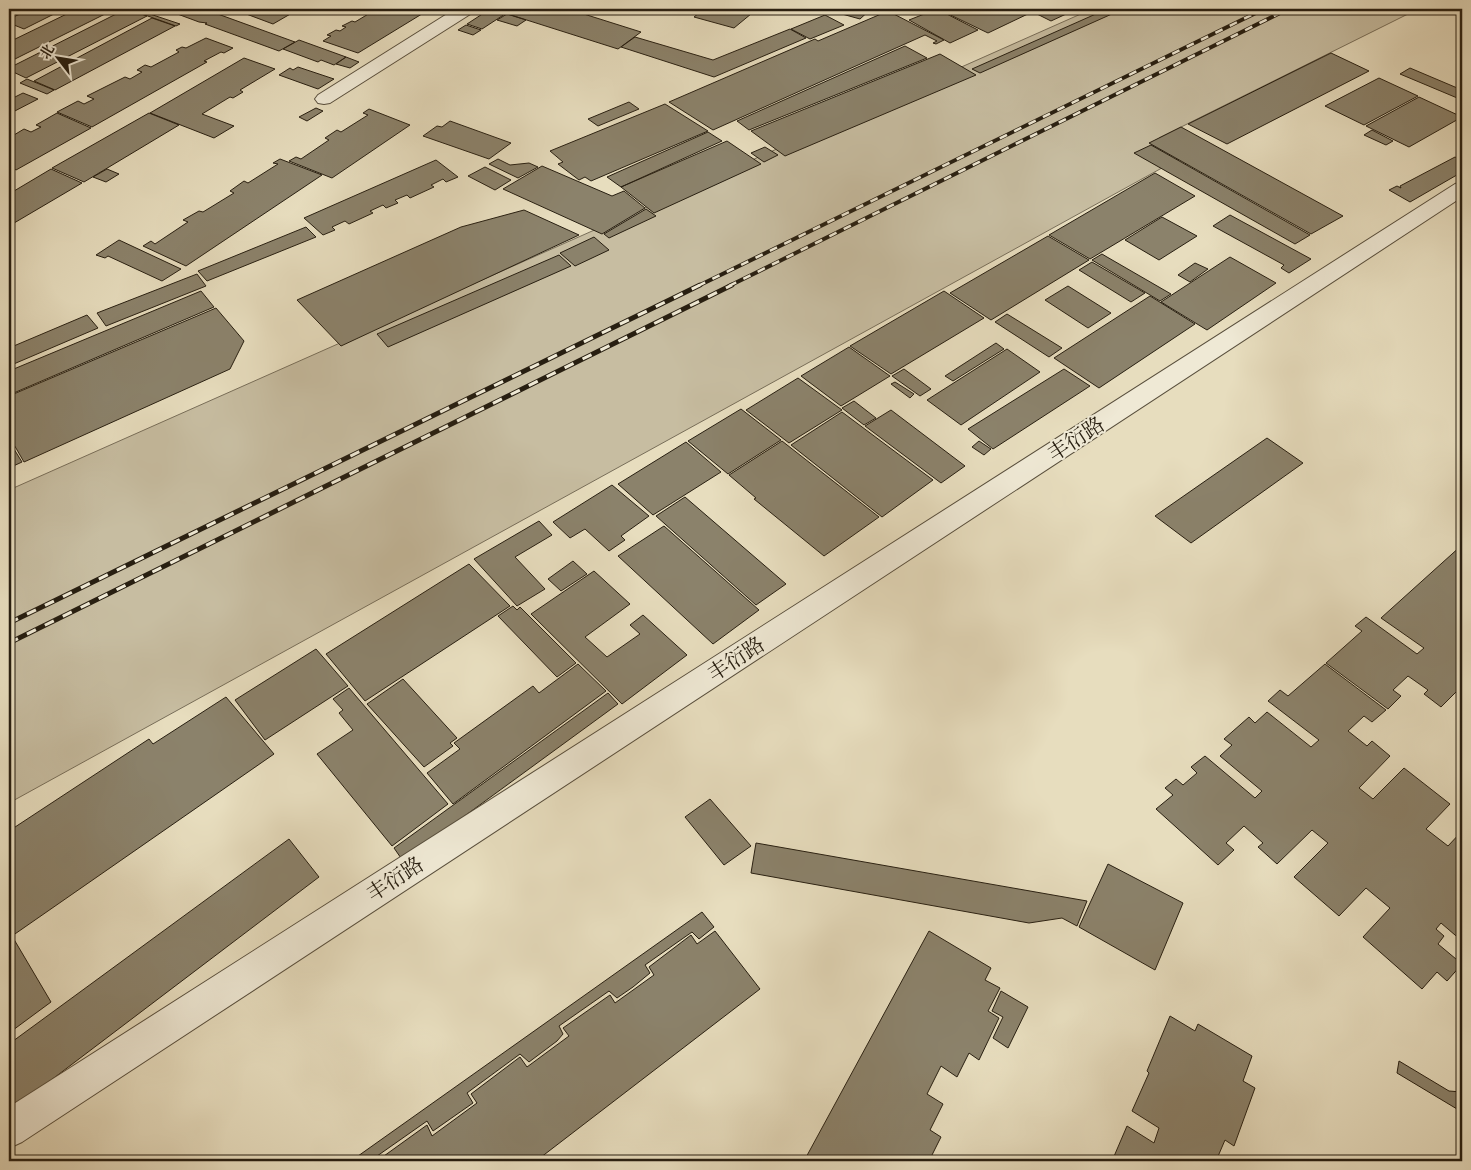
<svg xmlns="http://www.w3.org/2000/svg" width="1471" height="1170" font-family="'Sorts Mill Goudy','Noto Serif SC',serif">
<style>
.green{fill:#c7bda1;stroke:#786e59}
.building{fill:#8b826b;stroke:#281f11}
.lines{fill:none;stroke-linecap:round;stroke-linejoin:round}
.minor-casing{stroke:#584e3c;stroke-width:2}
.minor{fill:#efe9d5;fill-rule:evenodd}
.rail-far1-casing{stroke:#281f11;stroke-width:4}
.rail-casing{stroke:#281f11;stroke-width:5}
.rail-far1{stroke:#efe9d5;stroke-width:2.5;stroke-dasharray:8;stroke-linecap:butt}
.rail{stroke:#efe9d5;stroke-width:3;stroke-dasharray:10;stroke-linecap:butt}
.labels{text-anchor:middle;stroke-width:4;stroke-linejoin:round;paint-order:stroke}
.street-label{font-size:21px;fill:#281f11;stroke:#efe9d5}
</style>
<rect width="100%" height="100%" fill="#e7ddbe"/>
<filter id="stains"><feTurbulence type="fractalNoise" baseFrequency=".004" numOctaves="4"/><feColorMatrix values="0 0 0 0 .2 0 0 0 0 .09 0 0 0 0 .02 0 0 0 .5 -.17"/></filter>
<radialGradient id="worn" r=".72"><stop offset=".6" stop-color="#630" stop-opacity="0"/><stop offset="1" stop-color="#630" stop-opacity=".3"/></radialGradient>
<path class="green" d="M1092,9H1418L1159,138L1180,158L9,803V490Z"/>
<path class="building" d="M31,9H64L24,29L9,23V19Z
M77,9H115L9,62V42Z
M126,9L147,16L26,78L9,70V68Z
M128,9H135L180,24L176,26Z
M164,9H204L295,42L279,51L205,24L207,23L199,22Z
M247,9H299L273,24L241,12Z
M372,9H430L358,53L323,41L331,36L327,35L336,30L340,31L346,27L342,26L352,21L355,22L370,13L367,12Z
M490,9L505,14L482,29L467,24Z
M492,9H568L641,32L618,49Z
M704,9H757L734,28L694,17Z
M824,9H871L860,19Z
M937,9L978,30L950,43L909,20Z
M938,9H1024L1032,12L988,33Z
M1027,9H1077L1051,21Z
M1107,9H1123L980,73L972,69Z
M888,11L944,40L936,44L933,43L937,41L925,35L713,130L669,102L815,39L818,41Z
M507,14L526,20L517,26L497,20Z
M825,15L844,25L810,39L791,29Z
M152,18L175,26L55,90L34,81Z
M466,25L481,30L473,35L458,30Z
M790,29L806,38L714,77L621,47L635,37L713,60Z
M206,38L233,48L224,53L221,52L204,61L207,62L92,127L57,112L78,101L84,104L94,99L87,96L125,77L130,79L142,72L137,70L145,65L151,67L179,52L176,50L182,47L186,48Z
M299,40L346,57L334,65L321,60L318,62L283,49Z
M905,46L927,58L749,130L737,121Z
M1331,53L1369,71L1227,144L1188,124Z
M940,54L976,75L785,156L751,131Z
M346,57L359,62L350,68L336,64Z
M244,58L275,69L240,90L243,92L233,98L230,97L202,114L234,126L214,138L150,113Z
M298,67L334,79L318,89L279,75L290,68L293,70Z
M1410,68L1462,90V100L1400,74Z
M1379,78L1418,96L1364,125L1325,106Z
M27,79L54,90L47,94L20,83Z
M23,93L38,99L9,114V100Z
M1419,97L1462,117L1409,147L1366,126Z
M629,102L639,109L598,126L588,119Z
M665,104L708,131L591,181L585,177L579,180L558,164L563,162L550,151Z
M316,108L323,111L307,121L299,117Z
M369,109L410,125L332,178L289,161L296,157L301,159L329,140L325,138L337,130L341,132L368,115L363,113Z
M57,113L91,128L16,170L13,168L9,171V145L11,144L9,143V138L24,129L31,132L41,127L36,125Z
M149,113L179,125L84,182L52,168Z
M450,121L511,143L489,159L423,136L437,126L442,127Z
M1181,127L1343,216L1311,234L1149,143Z
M1372,130L1393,141L1386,145L1364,135Z
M708,132L722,141L621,187L607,177Z
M727,141L761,164L654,213L621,187Z
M1151,145L1310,235L1295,244L1134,153Z
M765,147L778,155L764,162L751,153Z
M1455,157L1462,160V172L1410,202L1389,190L1397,186L1401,188L1400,186Z
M280,159L322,175L186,266L143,246L151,241L155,244L188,222L183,220L199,211L203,212L234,193L230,191L244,181L248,183L278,164L273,163Z
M498,159L510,165L529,163L538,167L518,178L489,164Z
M436,160L458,177L446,182L443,179L431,185L434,187L410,198L407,195L395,200L398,203L386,208L383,205L370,211L373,213L349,224L345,221L332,227L335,230L323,235L304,218Z
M542,166L612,196L624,191L645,208L602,234L503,189Z
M485,167L511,180L495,190L468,176Z
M51,169L82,183L9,226V194Z
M107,169L119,174L106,182L93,177Z
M1155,173L1195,196L1090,259L1049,235Z
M646,209L656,216L609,238L604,234Z
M524,210L579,235L341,346L297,300L461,227Z
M1230,215L1311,259L1289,273L1281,268L1284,265L1213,226Z
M1162,217L1197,236L1159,260L1125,240Z
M306,227L316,237L207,281L198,271Z
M1048,236L1089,260L991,320L950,293Z
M594,237L609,250L575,266L560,253Z
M119,240L181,269L162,281L108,256L105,258L96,255Z
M1102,254L1107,257L1171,294L1160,301L1092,260Z
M559,255L571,266L388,347L377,334Z
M1230,257L1276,283L1207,330L1161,302Z
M1092,262L1145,293L1131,302L1079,270Z
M1195,263L1208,269L1190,282L1178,275Z
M197,274L206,286L106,326L97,313Z
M1068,286L1111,313L1088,328L1045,300Z
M201,291L214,307L9,395V371Z
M944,291L984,318L891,374L850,346Z
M1150,296L1195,324L1099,388L1054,358Z
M216,308L244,341L230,369L24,462L9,436V396Z
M1007,314L1062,348L1049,357L995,322Z
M87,315L98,328L9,366V348Z
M996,343L1004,349L953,381L945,376Z
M849,347L890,376L841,406L801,376Z
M1007,349L1040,372L961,425L927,400Z
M904,369L931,389L920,396L892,376Z
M1064,369L1090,386L993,449L968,429Z
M798,378L842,410L789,443L746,410Z
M895,382L914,394L910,398L891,384Z
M854,401L876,418L864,425L842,408Z
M741,409L781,440L728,474L688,441Z
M891,410L965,466L941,483L865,426Z
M842,412L933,480L882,517L791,445Z
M1267,438L1303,463L1191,543L1155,516Z
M9,441L22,462L9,468Z
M782,441L879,517L824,556L754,499L756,498L729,475Z
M979,441L991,449L984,455L972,447Z
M686,442L721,472L653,515L618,484Z
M612,485L649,516L621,536L625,540L609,551L585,529L570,538L553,522Z
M685,497L786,584L756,605L656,516Z
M539,521L552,535L515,557L545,589L517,606L474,559Z
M664,526L759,610L713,644L618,556Z
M1462,545V686L1441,707L1424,694L1428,690L1408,676L1393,690L1401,696L1388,709L1326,663L1362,631L1355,626L1366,617L1417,654L1424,648L1381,618Z
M573,561L587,574L561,591L548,579Z
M469,564L510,606L365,701L326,654Z
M594,571L630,604L585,637L607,657L640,634L630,625L643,615L687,655L622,704L531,614Z
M513,606L517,610L520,607L576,663L557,677L498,616Z
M316,649L348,686L265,740L235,700Z
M578,664L606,691L453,804L427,773L460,749L454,743L533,686L539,693Z
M1325,664L1386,710L1372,722L1364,716L1348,731L1367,746L1372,741L1390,756L1359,788L1373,799L1404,768L1450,804L1426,829L1448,846L1462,831V941L1441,923L1436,929L1444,936L1438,944L1462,964L1447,981L1437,972L1422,989L1363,937L1390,908L1366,888L1339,916L1294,877L1328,843L1312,830L1277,864L1258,847L1263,843L1244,826L1226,843L1234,850L1218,865L1156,809L1173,795L1165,788L1176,779L1183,785L1197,773L1191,767L1205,756L1255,798L1262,791L1220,756L1232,745L1224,739L1249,717L1255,723L1267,712L1311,747L1319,740L1268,701L1280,690L1288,696Z
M403,679L457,738L450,743L453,746L424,767L367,704Z
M349,688L448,804L392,846L317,754L353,730L339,713L343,710L333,699Z
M608,693L618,704L403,861L394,848Z
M226,697L274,754L12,936L51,1002L9,1033V831L149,739L153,744Z
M710,799L751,846L724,865L685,817Z
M289,839L319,877L9,1112V1044Z
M756,843L1087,901L1077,926L1062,918L1029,923L751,873Z
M1108,864L1183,903L1155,970L1079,927Z
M702,912L714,927L699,939L692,932L645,965L650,973L633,987L617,998L609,991L559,1026L563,1034L557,1041L529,1062L520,1054L471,1090L467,1093L473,1103L433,1131L427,1121L370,1161H351Z
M715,931L760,989L536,1161H377L427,1125L432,1136L477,1103L471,1094L520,1057L527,1067L569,1036L563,1028L610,995L615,1003L654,975L649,967L691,935L697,944Z
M929,931L991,968L985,980L1000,988L988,1011L999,1018L979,1060L969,1053L957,1077L941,1066L927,1094L943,1104L930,1130L941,1137L929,1161H804Z
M1001,991L1028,1007L1008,1048L993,1038L1003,1017L992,1011Z
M1170,1016L1195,1031L1198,1024L1252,1056L1243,1081L1255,1088L1234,1146L1225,1140L1216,1161H1112L1127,1126L1154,1143L1159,1128L1132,1111L1149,1073L1147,1071Z
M1399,1061L1449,1091L1462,1092V1112L1397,1073Z"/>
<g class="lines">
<defs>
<path id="minor" d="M455,9H474L472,13L330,103L324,104L318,103L315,99L318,95Z
M1462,182V197L22,1142L9,1148V1107L1455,184Z"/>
</defs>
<use href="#minor" class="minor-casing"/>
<use href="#minor" class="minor"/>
<defs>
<path id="rail-far1" d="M698,286L1264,9
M729,286L1288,9"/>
<path id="rail" d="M9,623L700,285
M9,643L732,285"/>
</defs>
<use href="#rail-far1" class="rail-far1-casing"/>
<use href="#rail" class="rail-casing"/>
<use href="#rail-far1" class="rail-far1"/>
<use href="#rail" class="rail"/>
</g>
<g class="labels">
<g class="street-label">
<text transform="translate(1076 439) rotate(-33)" y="7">丰衍路</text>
<text transform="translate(736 659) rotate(-33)" y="7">丰衍路</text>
<text transform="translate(395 879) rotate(-33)" y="7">丰衍路</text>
</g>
</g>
<rect width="1471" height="1170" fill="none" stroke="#e7ddbe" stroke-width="30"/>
<rect x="10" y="10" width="1451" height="1150" fill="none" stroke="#281f11" stroke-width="2.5"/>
<rect x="15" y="15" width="1441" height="1140" fill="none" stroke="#281f11"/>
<g transform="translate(58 58) rotate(301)" stroke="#efe9d5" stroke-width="4" paint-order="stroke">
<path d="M0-4L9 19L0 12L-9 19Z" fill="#281f11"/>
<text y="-8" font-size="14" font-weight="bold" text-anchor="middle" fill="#281f11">北</text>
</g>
<rect width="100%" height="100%" filter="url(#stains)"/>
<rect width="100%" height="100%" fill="url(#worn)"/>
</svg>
